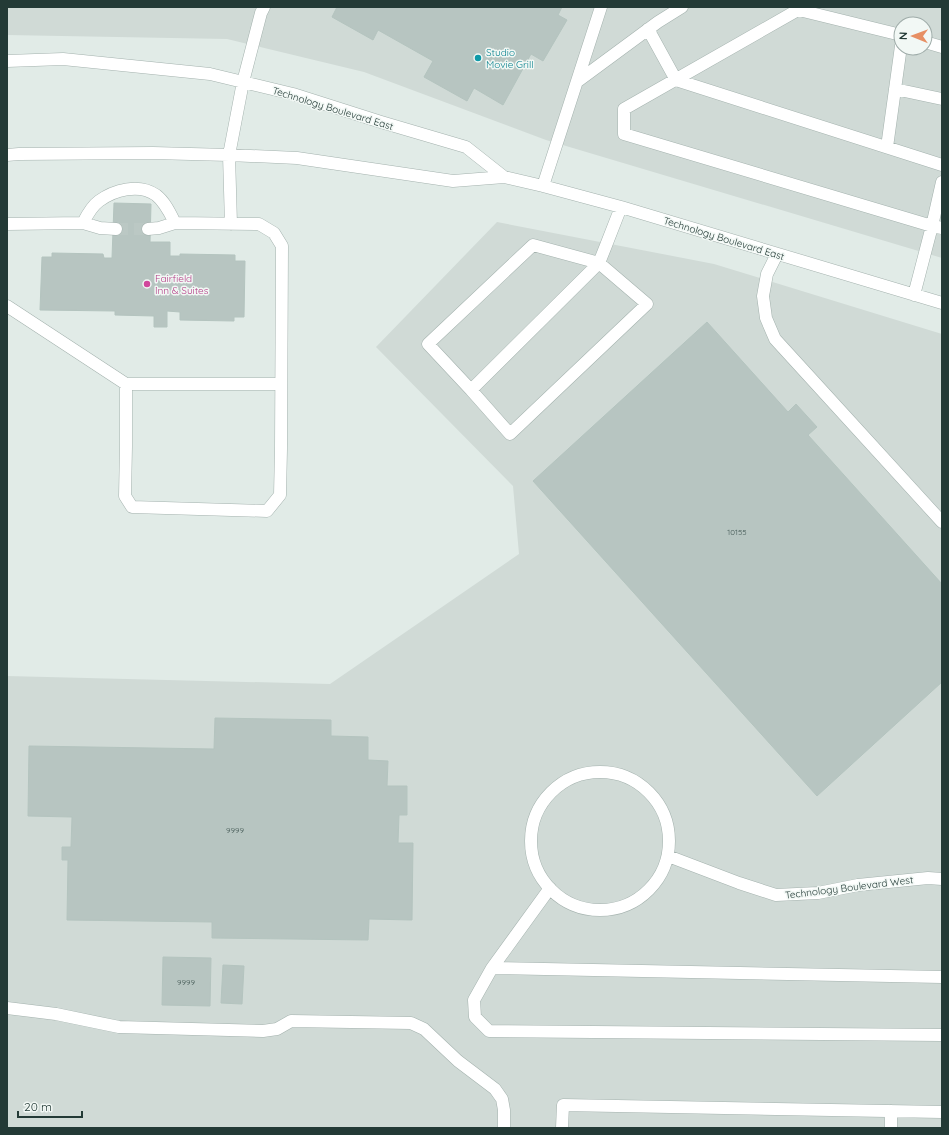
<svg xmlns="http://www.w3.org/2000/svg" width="949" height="1135" font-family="Quicksand,sans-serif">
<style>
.built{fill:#d0dad6;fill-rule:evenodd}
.building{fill:#b7c5c1;stroke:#b4c4bf}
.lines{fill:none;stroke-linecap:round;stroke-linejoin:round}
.minor-tunnel{stroke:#bbc8c4;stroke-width:12;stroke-dasharray:12 6;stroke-linecap:butt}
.minor-casing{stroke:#a4b2ae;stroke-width:13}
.minor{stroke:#fff;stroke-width:12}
.culture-dot{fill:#0f9aa8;stroke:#f2f8f5;stroke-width:1.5}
.hotel-dot{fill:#d1479c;stroke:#f2f8f5;stroke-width:1.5}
.labels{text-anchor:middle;stroke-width:3;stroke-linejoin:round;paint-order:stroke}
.number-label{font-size:8px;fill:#485d59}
.culture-label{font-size:10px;fill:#0d838f;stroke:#f2f8f5;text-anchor:start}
.street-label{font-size:10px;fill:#233a36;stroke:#f2f8f5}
.hotel-label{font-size:10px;fill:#b23c85;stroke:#f2f8f5;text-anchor:start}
</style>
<rect width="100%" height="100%" fill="#e1ebe7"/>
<path class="built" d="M7,7H942V258L546,140L364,72L227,39L7,35ZM901,24H925V48H901Z
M497,222L714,264L942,334V1128H7V676L330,684L519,554L513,486L376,347Z"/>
<path class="building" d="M337,7H562L558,15L567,20L543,61L531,54L503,105L474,88L467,101L424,77L433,61L378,30L373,40L332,17Z
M114,203L151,204L150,242H170V256H180V254L235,255V261H245L244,317H234V321L180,320V312L167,311V327H154V316L115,315V311L40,310L42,257H52V253L103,254L104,258H112Z
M707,322L788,412L796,404L806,415L817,427L808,435L942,584V682L817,796L533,481Z
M215,718L331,720V736L368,737V760L388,761L387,786H407V815H399L398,843H413L412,920L369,919L368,940L212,938V922L67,920L68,860H62V847H71L72,817L28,816L29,746L214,749Z
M163,957L211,958L210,1006L162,1005Z
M223,965L244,966L242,1004L221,1003Z"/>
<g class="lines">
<path class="minor-tunnel" d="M116,229H148"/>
<defs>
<path id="minor" d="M803,7L624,109V134L932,226L914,295
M799,10L901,35
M648,29L676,80L942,165
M925,42L942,47
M7,61L63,59L210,74L293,94L381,122L466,147L504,177
M578,81L658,22L682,7
M895,89L942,99
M887,147L901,46
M7,155L19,154L153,153L229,155L297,158L453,181L504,177L543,186L621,207L942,303
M942,182L932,226L942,228
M543,186L601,7
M83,223L100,228L116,229
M7,224L83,223C87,215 92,206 99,201C114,190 139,183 156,195C165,202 170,213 175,223L259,224L274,233L282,246L281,449L280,495L267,511L132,507L125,496L126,446V384
M231,224L229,155L243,82L261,13L264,7
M148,229L159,228L175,223
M533,245L599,263L647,304L510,434L471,390L428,344Z
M777,254L767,274L763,296L766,318L775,339L942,522
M7,306L126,384H281
M471,390L599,263L605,248L621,207
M531 841a69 69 0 1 1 138 0a69 69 0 1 1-138 0Z
M668,856L739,883L776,895L818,893L858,885L928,878L942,879
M550,888L492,968L474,1000L475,1017L489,1031L942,1035
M492,968L942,977
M7,1008L56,1014L119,1027L263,1031L277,1029L291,1021L411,1023L424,1029L458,1061L495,1089L502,1099L504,1110V1128
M891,1111V1128
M562,1128L563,1105L942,1112"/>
</defs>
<use href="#minor" class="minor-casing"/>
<use href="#minor" class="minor"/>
</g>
<circle class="culture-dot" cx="478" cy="58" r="4"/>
<circle class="hotel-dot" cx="147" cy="284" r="4"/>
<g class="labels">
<g class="number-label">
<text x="737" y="535">10155</text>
<text x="235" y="833">9999</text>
<text x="186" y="985">9999</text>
</g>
<g class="culture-label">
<text x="486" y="56">Studio<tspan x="486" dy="12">Movie Grill</tspan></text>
</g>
<g class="street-label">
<text transform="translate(333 108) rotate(17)" y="4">Technology Boulevard East</text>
<text transform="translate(724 238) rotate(17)" y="4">Technology Boulevard East</text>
<text transform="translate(849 887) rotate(-7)" y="4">Technology Boulevard West</text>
</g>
<g class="hotel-label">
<text x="155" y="282">Fairfield<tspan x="155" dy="12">Inn &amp; Suites</tspan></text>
</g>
</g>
<rect width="949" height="1135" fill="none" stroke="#233a36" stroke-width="16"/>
<g transform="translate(913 36) rotate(271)"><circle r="19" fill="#f2f8f5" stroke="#9faca9"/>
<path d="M0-3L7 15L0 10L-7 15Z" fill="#e78f63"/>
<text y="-6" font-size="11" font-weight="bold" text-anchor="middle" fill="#233a36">N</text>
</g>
<path d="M18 1111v6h64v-6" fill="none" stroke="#233a36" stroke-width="2"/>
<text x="24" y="1111" font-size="12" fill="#233a36" stroke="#f2f8f5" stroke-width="3" paint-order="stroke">20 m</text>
</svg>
